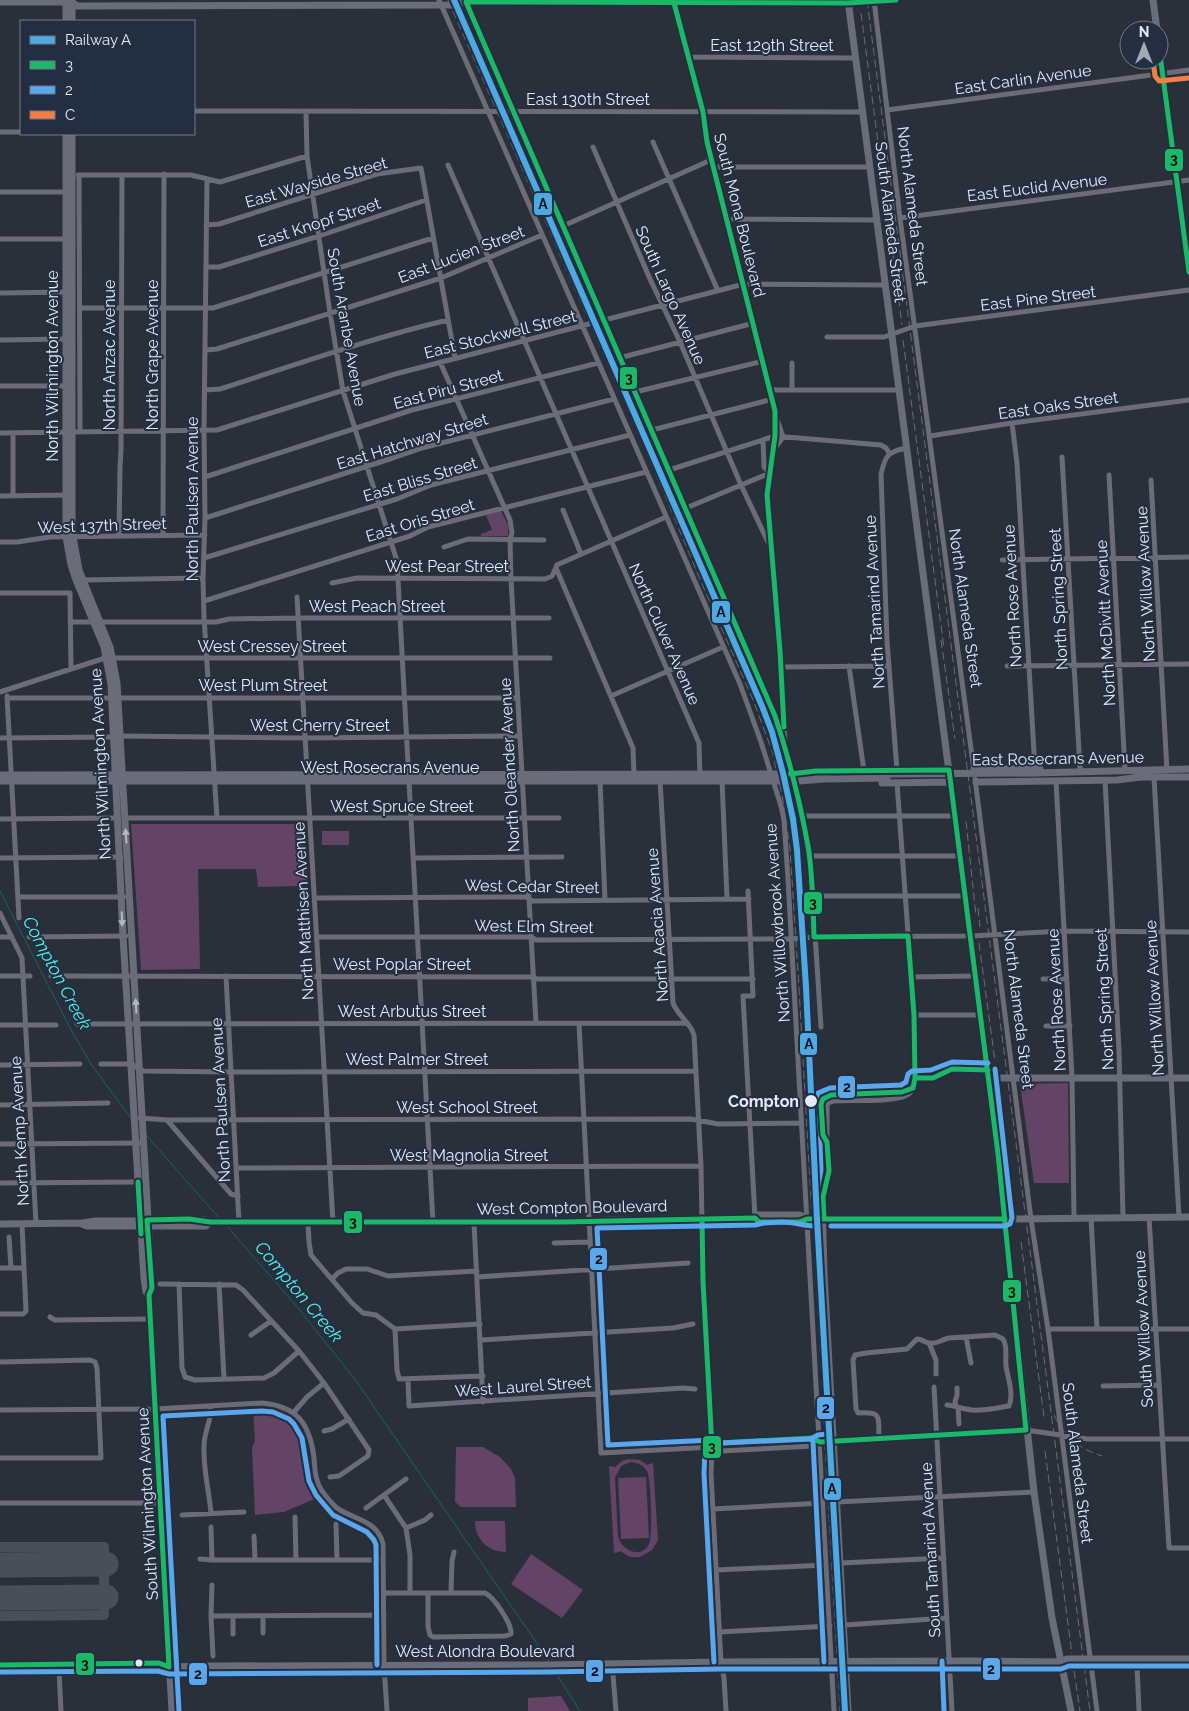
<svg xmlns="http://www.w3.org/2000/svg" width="1189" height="1711" font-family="Raleway,sans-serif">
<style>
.green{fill:#634366;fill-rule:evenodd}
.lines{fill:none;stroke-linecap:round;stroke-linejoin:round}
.stream{stroke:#0c6765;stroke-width:1}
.taxiway{stroke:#4a4e58;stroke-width:10}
.runway{stroke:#4a4e58;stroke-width:25}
.minor{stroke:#6c6c76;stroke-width:5}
.major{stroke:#6b6c7a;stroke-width:7}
.tram{stroke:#6a6c76;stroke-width:1}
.rail{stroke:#6a6c76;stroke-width:1;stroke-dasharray:8 4;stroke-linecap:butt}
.major-bridge{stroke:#6b6c7a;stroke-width:7}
.bus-1-casing{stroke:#232f41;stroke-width:9}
.bus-2-casing{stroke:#232f41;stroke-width:9}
.bus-3-casing{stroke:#232f41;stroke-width:9}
.bus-1{stroke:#1ab867;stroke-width:5}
.bus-2{stroke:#5aa8eb;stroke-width:5}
.bus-3{stroke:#f77d43;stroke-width:5}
.rail-1-casing{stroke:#232f41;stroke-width:10}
.rail-1{stroke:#4da9e4;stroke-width:6}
.oneway{fill:#b3b8c5}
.stop-dot{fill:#e3ebf7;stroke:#232f41;stroke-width:2}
.labels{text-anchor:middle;stroke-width:4;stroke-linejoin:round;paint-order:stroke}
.street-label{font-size:16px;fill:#e3ebf7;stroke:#232f41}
.stop-label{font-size:16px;font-weight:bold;fill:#e3ebf7;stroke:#232f41;text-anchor:end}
.water-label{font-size:18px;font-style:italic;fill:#50f0ea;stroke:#232f41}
.line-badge{stroke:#232f41;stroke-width:2}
.pale-badge-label{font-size:14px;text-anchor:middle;font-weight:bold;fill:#111}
</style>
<rect width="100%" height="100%" fill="#2a303a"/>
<path class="green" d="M501,511L508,525V536H481V534L492,530L486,515Z
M131,824H301L307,880L299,881L300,886L258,887L256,869H198L200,969L141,970Z
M322,831H349V845H322Z
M1068,1083L1069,1183H1034L1020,1084Z
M253,1407C319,1405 301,1455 319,1497L284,1512L255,1515L252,1448L255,1440Z
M456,1447H483L500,1457L511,1469L515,1478L516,1507H461L455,1502Z
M628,1459L640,1460L647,1465L653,1463L658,1540L652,1550L640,1557H630L620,1551L619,1552L614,1553L609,1466L615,1467L622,1461ZM631,1462C638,1463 643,1465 647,1471C651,1479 653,1537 649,1544C641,1560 621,1550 618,1536L615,1478L621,1466Z
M646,1477L649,1538L621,1539L618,1478Z
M475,1521H505L506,1552C488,1552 475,1539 475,1521Z
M531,1554L583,1590L562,1618L511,1584Z
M561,1696L570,1711H528V1698Z"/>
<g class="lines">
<path class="stream" d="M0,891L70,1028L91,1064L130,1117
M146,1135L220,1219
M226,1225L298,1308L354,1378L549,1661
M552,1667L580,1711"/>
<path class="taxiway" d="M0,1547H104V1615L0,1616"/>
<path class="runway" d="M0,1565L106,1564
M0,1598L106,1597"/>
<path class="minor" d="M439,0L740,684L761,742L781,806L784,820L788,879L834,1711
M673,0L703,112L707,142L753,320L775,411V436L767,495L770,545L780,651L785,742
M874,0L900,218L974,771
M465,1L775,716L786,750L810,856L821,1027
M848,3L896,0
M689,57L855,58
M887,110L1189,70
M194,111L863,112
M306,111L307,156L330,313L343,391L397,561L433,1223
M0,132H21
M653,142L718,291
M593,147L650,279L680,342L741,485L768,542
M448,165L699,743L700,777
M713,167H870
M78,175H191L220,182L307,156
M79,175L80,432
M207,179L204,430L205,518L203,578L204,617L217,818
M0,192H69
M900,218L1189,180
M726,219L877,220
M206,225L219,224L377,174L421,168L455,358
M563,226L711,160
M0,239H68
M207,267H219L319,236L426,200
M0,293L69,292
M80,308H213L433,238
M827,337H884L915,326L1189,290
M0,340L68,339
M206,350L217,349L441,278L542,235
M619,358L754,323
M440,362L510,520L512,533L510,539L511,579L536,1023
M0,386H69
M205,390L220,389C295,365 371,338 448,320
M771,390H898
M792,390V363
M635,392L764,361
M1012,423L1017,463L1035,769
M652,430L773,399
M0,433L217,430L395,374L744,284L884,285
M930,436L1012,423L1189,400
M773,451L783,437L777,419
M1062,457L1080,768
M669,470L775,436L881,445L886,448L889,453
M1109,475L1125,770
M205,477L412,410L598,363
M1151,480L1167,771
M0,496L68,495
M13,496V434
M686,508L770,473L764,467L763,440
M563,510L581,554
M205,518L393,458L422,448L614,399
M163,535L164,174
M119,536L120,468L121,449L122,175
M0,542H17L50,537L205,535
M444,547L468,539L544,540
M204,558L397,499L431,485L630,435
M1002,560L1189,557
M556,568L633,748L634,776
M81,580L203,578
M332,583L357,578L545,579L552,576L557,565L559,564L666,517
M0,593H70L71,669
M297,597L333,1223
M204,601L410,536L428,527L646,472
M70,622H216L229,619L298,618H549
M849,666L864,771
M1007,666L1189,664
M781,667L889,666
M0,692L105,658H550
M7,696L19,918
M611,696L723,647
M7,698H518
M120,736L305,738L520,736
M0,738L114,737
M897,770L887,641L881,474C885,456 888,451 907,448
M1154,777L1179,1217
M975,779L1031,1219L1048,1329L1097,1711
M660,780L673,1003C678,1016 690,1022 694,1035L701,1166L703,1281L712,1447L711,1474L721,1662L724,1678L726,1711
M722,780L727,899
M1105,780L1119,1051L1123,1217
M600,781L605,900
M1056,781L1072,1077L1074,1217
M800,816H955
M124,818H559
M0,819L117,818
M810,856H961
M0,858L121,857
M413,858L562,857
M748,891L753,996H743L755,1218
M813,896H965
M19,897H124
M314,898L526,897L533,901L749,899
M0,913L22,958L36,1224
M0,937H12
M29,937L126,936
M317,937H531L536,940L791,939L814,937L971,936L1064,931L1189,932
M0,976H30
M51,976L534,977L537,979H753
M226,976L239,1223
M911,977L976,976
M1043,979H1067
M914,1015H981
M579,1023L601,1453L712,1447L719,1443L812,1438L820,1442
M77,1024L687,1023
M0,1025H56
M1046,1026H1070
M101,1064H131L143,1071L231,1072L695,1071
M0,1065L80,1064
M915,1078H933L952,1069L988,1070
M0,1105L108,1103
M140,1118L167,1120L691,1119L718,1124L801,1123
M167,1120L231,1194L238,1196
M0,1144L142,1143
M237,1168L701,1166
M0,1183L138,1182
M1091,1217L1097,1329
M1149,1217L1169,1548H1189
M308,1223L309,1242L311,1255L352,1303L363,1313L376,1315L395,1329L480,1324
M474,1223L483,1402
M9,1237L11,1268
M554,1243L590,1242
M0,1268H24
M477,1277L688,1263
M332,1279L338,1273L346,1269H367L388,1276L477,1271
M160,1284L236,1285L243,1290L299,1351L324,1383L369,1450L368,1456L339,1476L330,1477
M179,1284L182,1368L185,1377
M219,1284L224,1379
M0,1314H23L26,1311L22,1224
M50,1317L55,1320L150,1319
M395,1329L397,1370L399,1379L483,1376
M1048,1329H1189
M251,1335L271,1321
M966,1337L971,1363
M481,1340L673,1328L693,1324
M929,1343L936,1360V1374
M0,1362L90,1360L95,1362L97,1368L101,1458H0
M185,1377L195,1380L264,1378L274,1373L299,1351
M408,1380L409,1406L683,1388L695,1389
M1103,1386L1158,1385
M934,1387L952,1711
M956,1406L955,1402L957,1395V1388
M210,1407C212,1421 204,1431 204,1446C203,1469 209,1490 211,1513
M958,1407L959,1424
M0,1410L155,1409L262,1403C298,1406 310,1425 314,1458C315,1469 315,1481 322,1491C327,1498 333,1506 340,1510C358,1520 378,1522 383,1544L384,1665L387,1711
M294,1412L307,1397L324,1383
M324,1431L332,1429L349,1419
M879,1439C878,1417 883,1411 858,1413L856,1409L853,1360L855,1355L866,1353L907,1349L917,1339C922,1339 924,1342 929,1343C935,1345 943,1339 949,1338L995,1335L1003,1339C1008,1347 1005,1357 1006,1366C1008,1379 1014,1394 1009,1406C996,1408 984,1411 972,1410C963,1409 956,1406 947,1405
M712,1447L721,1451L813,1446L820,1442L1026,1430L1087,1439H1189
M384,1495L406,1528L410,1555V1593
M837,1502L1034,1492
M0,1503H161
M366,1508L406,1479
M713,1509L823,1503
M182,1515L244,1512
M295,1517L296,1559
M336,1524L337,1560
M211,1527L212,1560
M406,1528L425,1520L431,1515
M254,1536L255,1560
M200,1559L212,1560H383
M841,1563L944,1558
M716,1570L826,1565
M212,1585L211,1616L213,1656
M451,1592L452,1561L454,1552
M384,1593H485C494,1597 512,1624 511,1634L505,1636L433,1637L430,1635L428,1627V1593
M211,1616L384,1615
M233,1616V1634
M263,1616V1633
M845,1625L947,1618
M720,1632L830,1626
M612,1663L616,1711
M1137,1666L1139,1711
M59,1670L61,1711
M849,1711L825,1273L823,1197L829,1171L827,1142V1106L828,1103L834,1101C850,1100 892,1102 905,1096C911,1094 913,1089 914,1084V1015L897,783"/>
<path class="major" d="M848,0L988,1070L1034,1492L1052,1618L1071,1711
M1153,0L1157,30
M0,2H72
M72,2L77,6L456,5L466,2L848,3
M66,21V0
M72,21V0
M1159,47L1189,272
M66,134V537L71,565L76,580L104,647L111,684L123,936L144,1278L146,1292L149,1295
M72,134V531L79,570L110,647L117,683L152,1288L149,1295L172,1711
M974,769H1040
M822,771L949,770
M1035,773L1189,769
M0,775L827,774
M1137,777H1189
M0,781H799L824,779L887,778
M976,782L1117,780L1141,777
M882,783L951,782
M989,1078H1189
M755,1218L759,1222H799L807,1219H1005L1189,1217
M0,1224L82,1223L95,1221L196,1220H205L210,1222H564L615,1220L755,1218L758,1215H800L807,1219
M82,1224L87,1226H206L210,1222
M1061,1662L1067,1666L1189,1665
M0,1665L159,1663L169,1667
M0,1671H158L169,1667L213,1666L546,1665L721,1662L973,1661L1061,1662L1067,1659H1189"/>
<path class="tram" d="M820,1307L823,1333"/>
<path class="rail" d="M448,0L647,453L705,591L754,702L772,751L782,795L790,849L799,988L840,1711
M867,0L1090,1711
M861,13L902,325
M903,340L944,648
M941,640L955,739
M966,821L976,916
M978,908L980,927
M979,943L995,1061
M999,1095L1012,1197
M1021,1242L1044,1417
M1054,1415C1064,1437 1080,1449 1102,1456
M1045,1451L1072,1654
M1074,1671L1080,1711"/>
<path class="major-bridge" d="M887,774L1035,773"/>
<defs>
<path id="bus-1" d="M896,0L848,3L466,2L775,716C789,758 800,802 808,846C813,876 813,907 814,937L908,936L914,1015L915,1078L913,1088
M674,3L703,112L707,142L775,411V436L767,495L780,651L784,727
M1159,47L1189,272
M915,1078H933L952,1069L988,1070
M138,1182L141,1234
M702,1219L703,1281L712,1447L719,1443L812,1438L820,1442L1026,1430L998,1154L949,770L816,771L790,774
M824,1219L823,1197L829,1171L827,1142L823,1135L821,1104L823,1099L831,1095L902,1092L913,1088
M0,1665L159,1663L169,1667
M169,1667L149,1295L152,1288L147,1220L189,1219L210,1222H564L755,1218L759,1222H799L807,1219H1005"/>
<path id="bus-2" d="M816,1212V1196L821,1170L820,1144L816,1136L814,1104L818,1093L830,1088L901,1085L906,1082L908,1074L912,1071L931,1070L952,1062L988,1063
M782,1222C794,1222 804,1226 816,1226L818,1273L827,1434L818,1435L811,1439L722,1443L712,1440L608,1445L597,1228L755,1225L764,1223Z
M831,1226H1005L1010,1224L1012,1218L995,1069
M813,1442L824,1662
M705,1447L704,1474L714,1662
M942,1661L944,1711
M0,1672L158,1671L169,1674L546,1672L721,1669H1061L1069,1666H1189
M179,1711L163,1416L262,1411L273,1412L289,1419L294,1424L302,1438L309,1481L316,1495L333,1515L367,1532L374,1540L376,1545L377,1665"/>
<path id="bus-3" d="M1153,60L1155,76L1159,81L1189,78"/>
</defs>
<use href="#bus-1" class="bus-1-casing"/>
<use href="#bus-2" class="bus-2-casing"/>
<use href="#bus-3" class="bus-3-casing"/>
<use href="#bus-1" class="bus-1"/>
<use href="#bus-2" class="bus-2"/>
<use href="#bus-3" class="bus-3"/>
<defs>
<path id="rail-1" d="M454,0L762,706L772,732L783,773L793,819L797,850L806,987L817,1219L845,1711"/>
</defs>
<use href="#rail-1" class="rail-1-casing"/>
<use href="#rail-1" class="rail-1"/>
</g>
<defs><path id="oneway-solid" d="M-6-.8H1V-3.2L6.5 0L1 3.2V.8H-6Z" transform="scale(1.25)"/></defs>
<g class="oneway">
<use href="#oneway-solid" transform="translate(126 836) rotate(-94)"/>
<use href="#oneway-solid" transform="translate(122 919) rotate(88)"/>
<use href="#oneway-solid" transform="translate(136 1006) rotate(-93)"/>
</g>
<g class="stop-dot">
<circle cx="811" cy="1101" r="7"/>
<circle cx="139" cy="1663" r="4.5"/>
</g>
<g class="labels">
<g class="street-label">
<text x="772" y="51">East 129th Street</text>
<text transform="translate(1023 79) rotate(-8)" y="6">East Carlin Avenue</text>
<text x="588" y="105">East 130th Street</text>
<text transform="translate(316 182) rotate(-16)" y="6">East Wayside Street</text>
<text transform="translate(1037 187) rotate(-7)" y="6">East Euclid Avenue</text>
<text transform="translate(913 206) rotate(83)" y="6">North Alameda Street</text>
<text transform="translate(740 215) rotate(76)" y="6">South Mona Boulevard</text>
<text transform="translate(319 222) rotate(-18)" y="6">East Knopf Street</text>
<text transform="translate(891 222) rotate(83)" y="6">South Alameda Street</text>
<text transform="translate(461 254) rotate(-21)" y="6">East Lucien Street</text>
<text transform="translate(671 295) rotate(66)" y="6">South Largo Avenue</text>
<text transform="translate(1038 298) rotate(-7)" y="6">East Pine Street</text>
<text transform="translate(347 327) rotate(80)" y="6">South Aranbe Avenue</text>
<text transform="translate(500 334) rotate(-14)" y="6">East Stockwell Street</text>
<text transform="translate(109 355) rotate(-90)" y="6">North Anzac Avenue</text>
<text transform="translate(152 355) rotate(-90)" y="6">North Grape Avenue</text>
<text transform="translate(52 366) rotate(-90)" y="6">North Wilmington Avenue</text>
<text transform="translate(448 389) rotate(-15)" y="6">East Piru Street</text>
<text transform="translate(1058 405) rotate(-8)" y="6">East Oaks Street</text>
<text transform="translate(412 441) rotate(-17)" y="6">East Hatchway Street</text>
<text transform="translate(420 479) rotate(-17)" y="6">East Bliss Street</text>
<text transform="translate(192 499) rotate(-90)" y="6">North Paulsen Avenue</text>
<text transform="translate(420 520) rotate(-17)" y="6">East Oris Street</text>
<text transform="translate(102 525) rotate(-2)" y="6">West 137th Street</text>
<text x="447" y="572">West Pear Street</text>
<text transform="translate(1145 584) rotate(-93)" y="6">North Willow Avenue</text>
<text transform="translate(1012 596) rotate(-93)" y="6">North Rose Avenue</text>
<text transform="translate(1058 599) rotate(-93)" y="6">North Spring Street</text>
<text transform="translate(874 602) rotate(-93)" y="6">North Tamarind Avenue</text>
<text x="377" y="612">West Peach Street</text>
<text transform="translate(966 608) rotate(82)" y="6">North Alameda Street</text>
<text transform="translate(1105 623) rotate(-93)" y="6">North McDivitt Avenue</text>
<text transform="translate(665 634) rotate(66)" y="6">North Culver Avenue</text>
<text x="272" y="652">West Cressey Street</text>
<text x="263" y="691">West Plum Street</text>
<text x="320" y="731">West Cherry Street</text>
<text transform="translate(1058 758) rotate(-1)" y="6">East Rosecrans Avenue</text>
<text transform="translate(100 764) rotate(-93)" y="6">North Wilmington Avenue</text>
<text transform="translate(509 765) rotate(-93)" y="6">North Oleander Avenue</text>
<text x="390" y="773">West Rosecrans Avenue</text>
<text x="402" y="812">West Spruce Street</text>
<text transform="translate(532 886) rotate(1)" y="6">West Cedar Street</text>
<text transform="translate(303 911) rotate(-93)" y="6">North Matthisen Avenue</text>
<text transform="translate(777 923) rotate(-94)" y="6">North Willowbrook Avenue</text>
<text transform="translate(657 925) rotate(-94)" y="6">North Acacia Avenue</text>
<text transform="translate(534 926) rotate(1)" y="6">West Elm Street</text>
<text x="402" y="970">West Poplar Street</text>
<text transform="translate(1154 998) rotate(-93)" y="6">North Willow Avenue</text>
<text transform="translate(1104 999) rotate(-93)" y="6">North Spring Street</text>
<text transform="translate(1056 1000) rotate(-93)" y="6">North Rose Avenue</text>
<text transform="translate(1019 1009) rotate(83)" y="6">North Alameda Street</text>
<text x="412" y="1017">West Arbutus Street</text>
<text x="417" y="1065">West Palmer Street</text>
<text transform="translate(220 1100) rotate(-93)" y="6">North Paulsen Avenue</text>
<text x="467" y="1113">West School Street</text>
<text transform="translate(19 1131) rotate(-93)" y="6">North Kemp Avenue</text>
<text x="469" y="1161">West Magnolia Street</text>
<text transform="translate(572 1207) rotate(-1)" y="6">West Compton Boulevard</text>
<text transform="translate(1143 1329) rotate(-93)" y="6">South Willow Avenue</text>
<text transform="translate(523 1386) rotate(-4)" y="6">West Laurel Street</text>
<text transform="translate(1078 1463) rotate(83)" y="6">South Alameda Street</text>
<text transform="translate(147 1504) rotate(-93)" y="6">South Wilmington Avenue</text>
<text transform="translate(930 1550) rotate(-93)" y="6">South Tamarind Avenue</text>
<text x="485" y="1657">West Alondra Boulevard</text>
</g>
<g class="stop-label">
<text x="799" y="1107">Compton</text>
</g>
<g class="water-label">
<text transform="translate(57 973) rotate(62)" y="6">Compton Creek</text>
<text transform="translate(299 1292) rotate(50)" y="6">Compton Creek</text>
</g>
</g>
<g class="line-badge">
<rect x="1164" y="148" width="20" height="24" rx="5" fill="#1ab867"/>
<rect x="533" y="192" width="20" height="24" rx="5" fill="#4da9e4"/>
<rect x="619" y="366" width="19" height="24" rx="5" fill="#1ab867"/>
<rect x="711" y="600" width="20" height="24" rx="5" fill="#4da9e4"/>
<rect x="803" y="891" width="20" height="24" rx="5" fill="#1ab867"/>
<rect x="799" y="1032" width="19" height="24" rx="5" fill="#4da9e4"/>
<rect x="837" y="1075" width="19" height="24" rx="5" fill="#5aa8eb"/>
<rect x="343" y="1210" width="20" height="24" rx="5" fill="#1ab867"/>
<rect x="589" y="1247" width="19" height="24" rx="5" fill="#5aa8eb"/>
<rect x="1002" y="1279" width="20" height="24" rx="5" fill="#1ab867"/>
<rect x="816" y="1396" width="19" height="24" rx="5" fill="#5aa8eb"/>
<rect x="702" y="1435" width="20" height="24" rx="5" fill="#1ab867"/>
<rect x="823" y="1477" width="19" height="24" rx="5" fill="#4da9e4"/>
<rect x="75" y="1652" width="20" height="24" rx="5" fill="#1ab867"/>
<rect x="982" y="1657" width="19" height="24" rx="5" fill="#5aa8eb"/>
<rect x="585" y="1659" width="19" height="24" rx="5" fill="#5aa8eb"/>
<rect x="188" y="1662" width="20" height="24" rx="5" fill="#5aa8eb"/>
</g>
<g class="pale-badge-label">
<text x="1174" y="164">3</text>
<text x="543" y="209">A</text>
<text x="629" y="383">3</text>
<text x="721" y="617">A</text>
<text x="813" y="908">3</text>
<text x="809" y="1049">A</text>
<text x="847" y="1092">2</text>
<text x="353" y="1227">3</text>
<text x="599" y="1264">2</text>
<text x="1012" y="1296">3</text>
<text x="826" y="1413">2</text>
<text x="712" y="1452">3</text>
<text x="832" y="1494">A</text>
<text x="85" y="1669">3</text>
<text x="991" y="1674">2</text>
<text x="595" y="1676">2</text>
<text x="198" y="1679">2</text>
</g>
<rect x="20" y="20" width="175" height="115" fill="#232f41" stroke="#707a8a"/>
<rect x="30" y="36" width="25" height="8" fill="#4da9e4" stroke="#707a8a"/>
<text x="65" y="45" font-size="15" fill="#e3ebf7">Railway A</text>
<rect x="30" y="61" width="25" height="8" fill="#1ab867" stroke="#707a8a"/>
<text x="65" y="70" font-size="15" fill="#e3ebf7">3</text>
<rect x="30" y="86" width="25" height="8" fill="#5aa8eb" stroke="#707a8a"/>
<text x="65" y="95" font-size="15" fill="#e3ebf7">2</text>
<rect x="30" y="111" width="25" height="8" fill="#f77d43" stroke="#707a8a"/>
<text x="65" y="120" font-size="15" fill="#e3ebf7">C</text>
<g transform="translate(1144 45)"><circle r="24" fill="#232f41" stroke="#707a8a"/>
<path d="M0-4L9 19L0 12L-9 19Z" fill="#a2aab5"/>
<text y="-8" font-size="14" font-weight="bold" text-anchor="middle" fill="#e3ebf7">N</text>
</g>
</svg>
